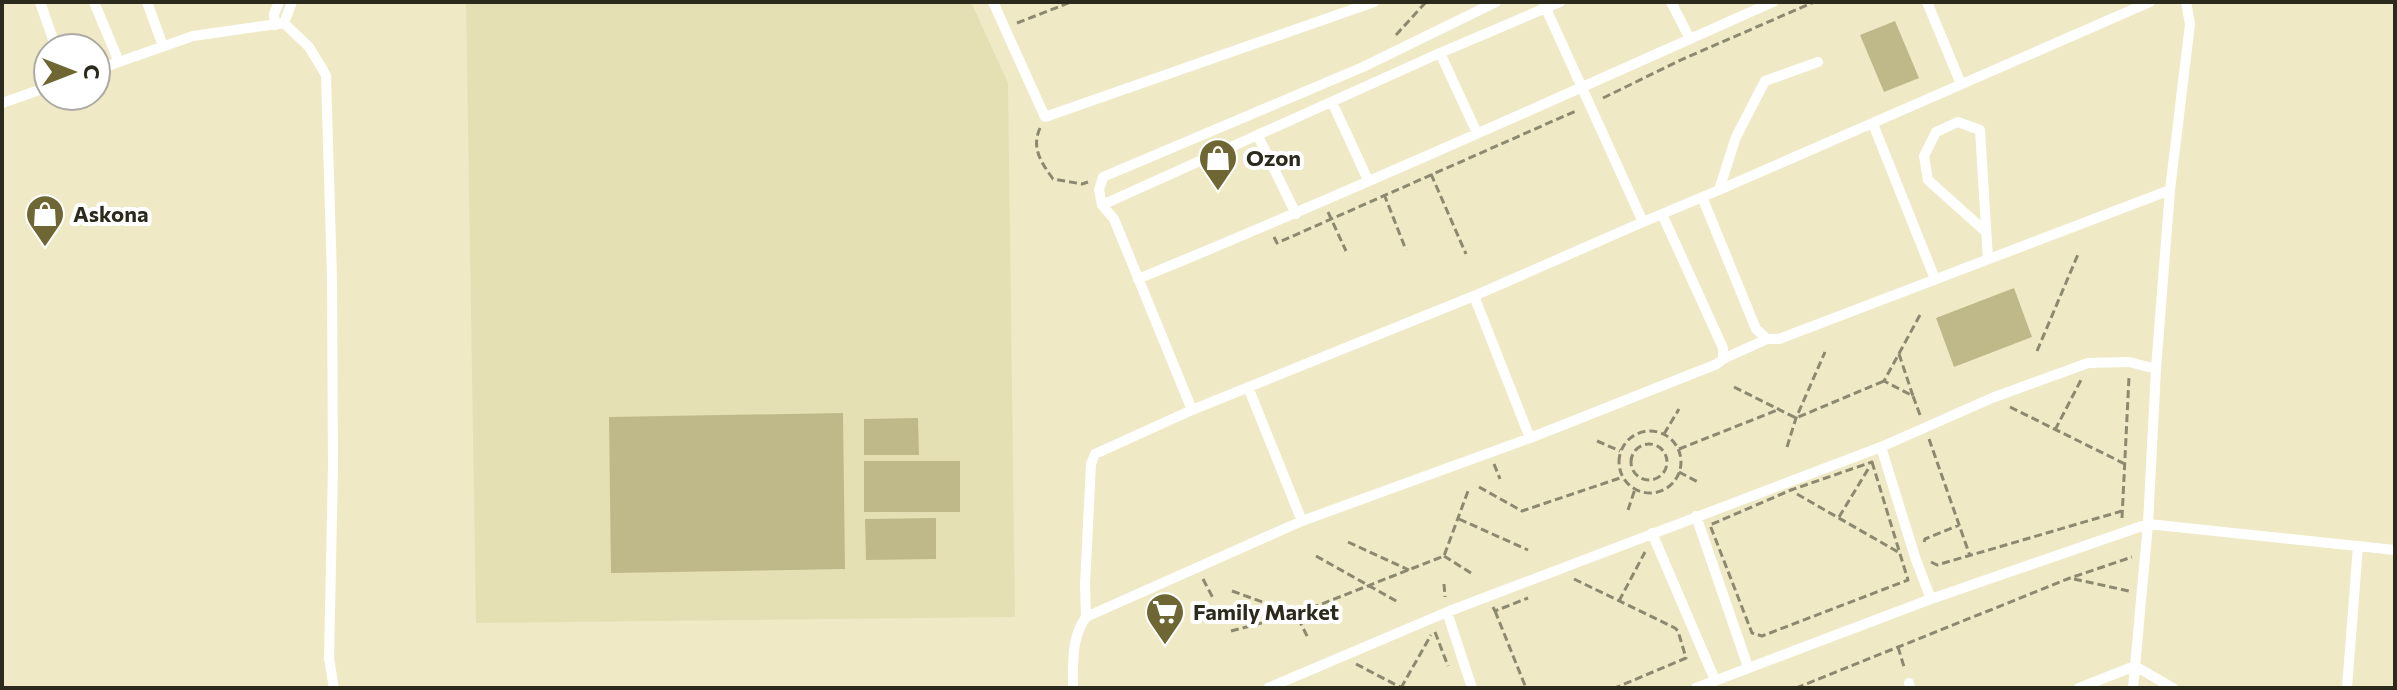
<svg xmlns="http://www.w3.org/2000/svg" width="2397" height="690" font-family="Commissioner,sans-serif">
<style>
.built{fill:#e5dfb4}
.green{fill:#bfb98a}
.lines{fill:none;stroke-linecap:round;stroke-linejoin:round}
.path{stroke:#8c8970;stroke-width:3;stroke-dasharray:8 4;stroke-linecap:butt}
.lane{stroke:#fff;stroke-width:10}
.labels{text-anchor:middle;stroke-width:8;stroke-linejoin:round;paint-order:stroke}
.poi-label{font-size:22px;font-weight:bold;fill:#2c2a1d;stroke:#fff;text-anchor:start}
</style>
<rect width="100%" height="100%" fill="#efeac5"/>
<path class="built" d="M466,2H971L1008,83L1015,617L476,623Z"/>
<path class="green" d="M1895,21L1919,78L1884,92L1860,35Z
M2014,288L2032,337L1954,367L1936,318Z
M843,413L845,569L611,573L609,417Z
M918,418L919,455H864V419Z
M864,461H960V512H864Z
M936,518V559L866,560L865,519Z"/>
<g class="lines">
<path class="path" d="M1017,23L1071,2
M1396,35L1426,2
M1603,98L1683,59L1814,2
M1040,128C1031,148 1041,162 1053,179L1082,184L1088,182
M1431,174L1466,254
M1384,194L1406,250
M1328,212L1346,251
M1274,237L1277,243L1578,110
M2037,351L2079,252
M1899,354L1913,396
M1734,387L1796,418L1884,381
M2010,407L2125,464
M1920,415L1913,396L1884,381L1920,315
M2055,430L2081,380
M1619 462a31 31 0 1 1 62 0a31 31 0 1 1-62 0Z
M1664,434L1679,409
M1929,439L1970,556
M1597,441L1620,451
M1631 462a18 18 0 1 1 36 0a18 18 0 1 1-36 0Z
M1787,447L1796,418L1825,352
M1679,449L1780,409
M1872,462L1908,580L1762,636L1752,633L1710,525L1791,490Z
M1494,464L1500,479
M1679,472L1698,482
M1479,487L1522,511L1623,477
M1797,494L1898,552
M1628,510L1635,489
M1839,517L1870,466
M2122,518L2129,377
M1459,519L1528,550
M1348,542L1409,570
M1924,542L1925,539L1959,525
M1316,556L1398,602
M1444,556L1471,573
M1931,562L1937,565L2122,511
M1203,579L1214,600
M1574,579L1675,628L1678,631L1686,658L1615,688
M2074,579L2129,591
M1444,584L1445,597
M1232,591L1296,614L1444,556L1468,491
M1619,601L1645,552
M1493,607L1495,611L1528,598
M1495,611L1526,688
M1231,631L1296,614L1308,638
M1435,632L1448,666
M1898,647L1905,670
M1356,664L1402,688
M1401,688L1431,635
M1796,688L2070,578L2132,557"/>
<path class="lane" d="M40,2L56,48
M94,2L119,62
M147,2L163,46
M993,2L1045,117L1374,2
M1671,2L1690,39
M1927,2L1961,84
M284,23L309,47L326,75L332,279L333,466L329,659L334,688
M275,25L274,14L279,2
M1440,53L1477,133
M96,70L193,36L284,23L292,2
M1332,102L1368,180
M2,103L48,87
M1873,124L1935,279
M1258,136L1296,214
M1719,190L2150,2
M1702,197L1756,329L1767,339H1779L2170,190
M1102,205L1099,190L1103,177L1363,67L1496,2
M1643,222L1719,190L1736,137L1765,81L1818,62
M1986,232L1928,180L1924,156L1936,132L1958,122L1980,130L1988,259
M1138,279C1352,191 1562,96 1773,2
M1474,296L1530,438L1717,364L1723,359V348L1662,214
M1723,359L1767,339
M1248,387L1302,521
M1192,410L1114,219L1102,205L1440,53L1560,2
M1530,438L1302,521L1086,617L1085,585L1091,464L1095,454L1192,410L1474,296L1643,222L1543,2
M1696,516L1748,667
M1652,533L1715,680
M1931,599L2148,524L2395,550
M1447,612L1472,688
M1909,683L1910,688
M1073,688C1073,663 1071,638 1086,617
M1268,688L1447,612L1881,447L1992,398L2088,363L2129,362L2156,369
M1696,688L1931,599L1916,560L1881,447
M2079,688L2135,666L2173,688
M2133,688L2148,524L2156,369L2170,190L2190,24L2186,2
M2347,688L2358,546"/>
</g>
<defs>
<symbol id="shop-pin" viewBox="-11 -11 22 30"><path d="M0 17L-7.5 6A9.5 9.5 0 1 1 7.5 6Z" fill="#6e6733" stroke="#fff"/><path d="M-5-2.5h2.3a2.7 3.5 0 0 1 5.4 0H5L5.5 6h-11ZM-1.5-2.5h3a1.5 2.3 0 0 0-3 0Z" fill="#fff"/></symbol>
<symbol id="supermarket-pin" viewBox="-11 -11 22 30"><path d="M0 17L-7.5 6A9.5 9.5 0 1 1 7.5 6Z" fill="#6e6733" stroke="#fff"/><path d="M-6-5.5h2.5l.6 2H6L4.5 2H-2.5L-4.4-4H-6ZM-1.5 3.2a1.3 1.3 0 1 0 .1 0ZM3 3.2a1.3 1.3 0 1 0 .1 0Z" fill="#fff"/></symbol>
</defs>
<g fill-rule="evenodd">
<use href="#shop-pin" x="1196" y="136" width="44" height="60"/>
<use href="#shop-pin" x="23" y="192" width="44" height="60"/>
<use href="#supermarket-pin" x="1143" y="590" width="44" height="60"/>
</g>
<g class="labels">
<g class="poi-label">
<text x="1246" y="166">Ozon</text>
<text x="73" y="222">Askona</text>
<text x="1193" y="620">Family Market</text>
</g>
</g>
<rect width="2397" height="690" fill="none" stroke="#2c2a1d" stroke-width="8"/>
<g transform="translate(72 72) rotate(90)"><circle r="38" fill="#ffffff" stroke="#abaaa5" stroke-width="2"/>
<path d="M0-6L14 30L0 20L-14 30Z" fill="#6e6733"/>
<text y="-12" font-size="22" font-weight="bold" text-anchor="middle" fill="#2c2a1d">С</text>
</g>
</svg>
